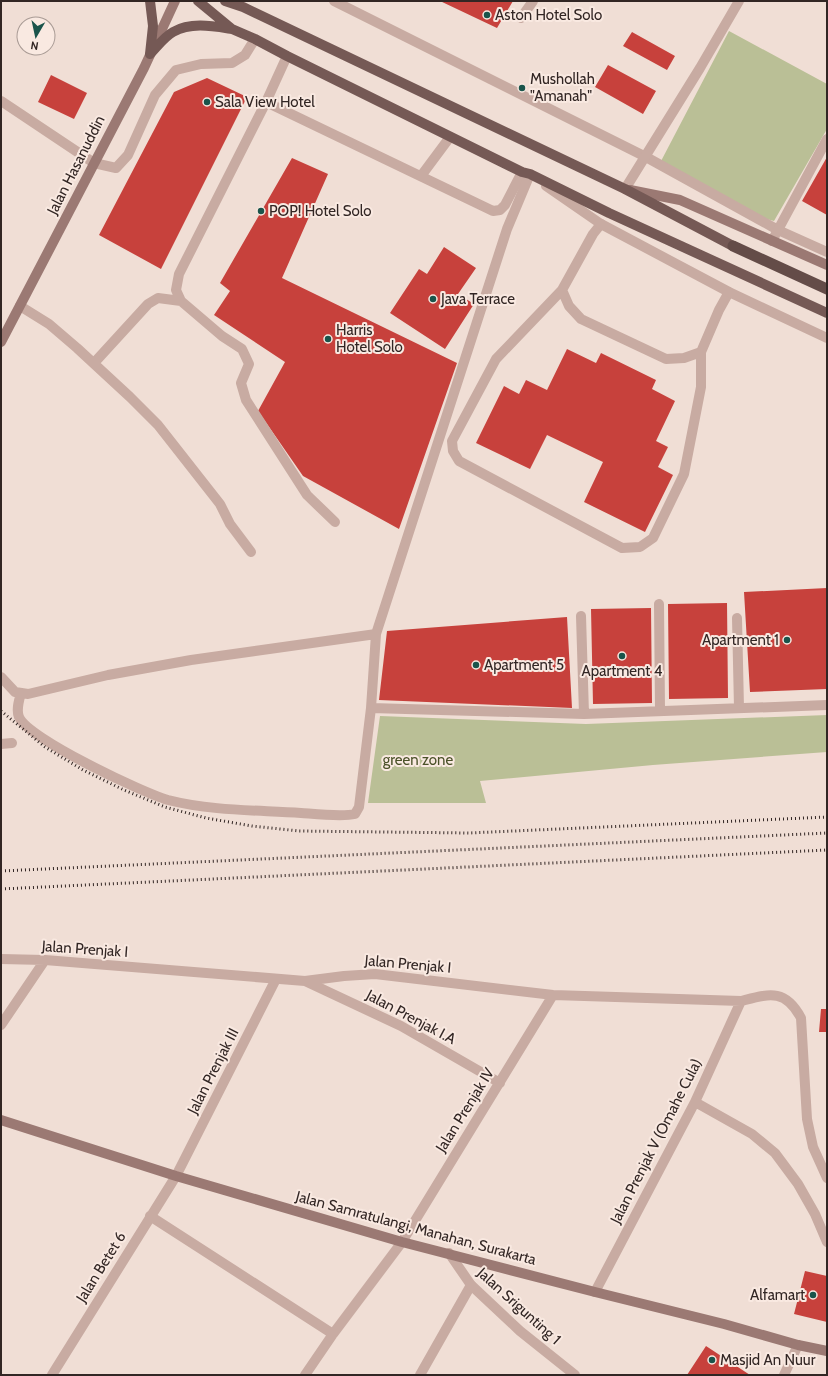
<svg xmlns="http://www.w3.org/2000/svg" width="828" height="1376" font-family="Cabin,sans-serif">
<style>
.green{fill:#babf96}
.building{fill:#c7413c}
.lines{fill:none;stroke-linecap:round;stroke-linejoin:round}
.service{stroke:#c8aba2;stroke-width:10}
.minor{stroke:#c8aba2;stroke-width:10}
.tertiary{stroke:#c8aba2;stroke-width:10}
.secondary{stroke:#9b7973;stroke-width:10}
.primary{stroke:#755955;stroke-width:10}
.trunk{stroke:#644c48;stroke-width:11}
.rail{stroke:#322624;stroke-width:3;stroke-dasharray:1 3;stroke-linecap:butt}
.poi-dot{fill:#1a544b;stroke:#f9e9e1;stroke-width:1.5}
.labels{text-anchor:middle;stroke-width:4;stroke-linejoin:round;paint-order:stroke}
.poi-label{font-size:15px;fill:#322624;stroke:#f9e9e1;text-anchor:start}
.street-label{font-size:15px;fill:#322624;stroke:#f9e9e1}
.park-label{font-size:15px;fill:#4a5128;stroke:#f9e9e1}
</style>
<rect width="100%" height="100%" fill="#f0ded5"/>
<path class="green" d="M729,31L827,84V129L774,221L755,216L660,163Z
M827,715V752L653,765L480,781L486,803H368L380,716L586,724Z"/>
<path class="building" d="M440,1H513L497,28Z
M632,32L675,56L667,70L623,46Z
M608,65L656,91L643,114L595,87Z
M51,75L87,93L74,119L38,102Z
M207,78L247,97L161,269L99,235L174,92Z
M827,157V215L802,201Z
M292,158L328,174L282,278L457,363L399,529L303,476L258,411L285,362L214,315L230,291L220,283Z
M444,247L476,268L458,294L474,304L445,349L390,313L419,269L427,274Z
M567,349L596,363L601,353L656,380L652,389L675,401L656,441L668,447L658,467L673,475L645,532L584,502L603,462L547,435L530,469L476,443L504,386L519,394L526,380L547,390Z
M827,588V689L750,692L744,592Z
M727,603L728,698L669,699L668,604Z
M651,608L652,703L593,704L591,609Z
M567,617L572,708L379,700L387,631Z
M821,1009H827V1032H819Z
M805,1271L827,1276V1322L794,1314Z
M706,1346L750,1375H687Z"/>
<g class="lines">
<path class="service" d="M334,1L646,157L778,230L827,252
M287,56L266,102L179,274L176,290L181,301L222,336L242,349L249,364L241,383L246,400L307,495L335,522
M1,101L94,163L116,168L128,155L155,95L176,70L201,64L232,63L245,55L255,39
M266,102L493,211L500,210L505,205L522,172
M421,176L450,137
M601,224L593,234L562,290L496,359L452,441L453,451L459,461L622,548L640,547L653,538L684,474L701,387V352L719,310L729,292
M562,290L569,306L581,319L666,359L684,358L701,352
M20,306L49,324L77,348L130,397L158,425L220,504L230,524L251,552
M94,363L148,304L158,298L181,301
M420,1375L471,1285"/>
<path class="minor" d="M521,18L533,1
M625,189L700,68L739,1
M772,241L827,139
M659,604L660,710
M581,616L584,714
M737,618L739,708
M1,677L15,692L28,694L108,675L191,660L376,634
M21,693C19,700 16,710 19,717C27,738 143,793 168,800C211,811 257,810 301,813C315,814 342,817 355,814L359,807L371,708L376,634L507,229L530,174
M371,708L584,714L827,705
M1,744L12,743
M1,959L45,960L305,981L344,976L375,974L553,995L741,1001C769,994 785,988 801,1018L807,1119L813,1147L827,1178
M305,981L401,1026L500,1083
M1,1025L45,960
M695,1102L752,1134L775,1153L798,1184L815,1214L827,1242
M150,1216L333,1334
M449,1253L471,1285L520,1331L575,1375
M595,1292L695,1102L741,1001
M52,1375L176,1176L276,979
M305,1375L333,1334L402,1242L553,995"/>
<path class="tertiary" d="M546,186L601,224L729,292L827,338
M784,1375L798,1345"/>
<path class="secondary" d="M630,190L680,200L827,265
M1,342L144,68L175,1
M1,1120L176,1176L402,1242L595,1292L724,1324L798,1345L827,1351"/>
<path class="primary" d="M150,1L153,26L150,54
M198,1L232,29L255,39L287,56L522,172L530,174L609,213L827,313
M225,1L243,7L625,189L733,246
M150,54C157,47 164,37 173,32C191,22 212,26 232,29"/>
<path class="trunk" d="M733,246L827,289"/>
<path class="rail" d="M1,711L45,747L83,770L124,790L165,807L206,818L252,826L299,831L469,833L827,817
M1,871L827,833
M1,889L827,850"/>
</g>
<g class="poi-dot">
<circle cx="487" cy="15" r="4"/>
<circle cx="522" cy="88" r="4"/>
<circle cx="207" cy="102" r="4"/>
<circle cx="261" cy="211" r="4"/>
<circle cx="433" cy="299" r="4"/>
<circle cx="328" cy="339" r="4"/>
<circle cx="787" cy="640" r="4"/>
<circle cx="622" cy="656" r="4"/>
<circle cx="476" cy="665" r="4"/>
<circle cx="813" cy="1295" r="4"/>
<circle cx="712" cy="1360" r="4"/>
</g>
<g class="labels">
<g class="poi-label">
<text x="495" y="20">Aston Hotel Solo</text>
<text x="530" y="84">Mushollah<tspan x="530" dy="17">"Amanah"</tspan></text>
<text x="215" y="107">Sala View Hotel</text>
<text x="269" y="216">POP! Hotel Solo</text>
<text x="441" y="304">Java Terrace</text>
<text x="336" y="335">Harris<tspan x="336" dy="17">Hotel Solo</tspan></text>
<text x="779" y="645" text-anchor="end">Apartment 1</text>
<text x="484" y="670">Apartment 5</text>
<text x="622" y="676" text-anchor="middle">Apartment 4</text>
<text x="805" y="1300" text-anchor="end">Alfamart</text>
<text x="720" y="1365">Masjid An Nuur</text>
</g>
<g class="street-label">
<text transform="translate(76 165) rotate(-63)" y="5">Jalan Hasanuddin</text>
<text transform="translate(85 949) rotate(4)" y="5">Jalan Prenjak I</text>
<text transform="translate(408 964) rotate(5)" y="5">Jalan Prenjak I</text>
<text transform="translate(411 1017) rotate(28)" y="5">Jalan Prenjak I.A</text>
<text transform="translate(213 1071) rotate(-63)" y="5">Jalan Prenjak III</text>
<text transform="translate(465 1110) rotate(-58)" y="5">Jalan Prenjak IV</text>
<text transform="translate(656 1141) rotate(-63)" y="5">Jalan Prenjak V (Omahe Cula)</text>
<text transform="translate(416 1228) rotate(15)" y="5">Jalan Samratulangi, Manahan, Surakarta</text>
<text transform="translate(101 1267) rotate(-58)" y="5">Jalan Betet 6</text>
<text transform="translate(519 1306) rotate(42)" y="5">Jalan Srigunting 1</text>
</g>
<g class="park-label">
<text x="418" y="765">green zone</text>
</g>
</g>
<rect width="828" height="1376" fill="none" stroke="#322624" stroke-width="4"/>
<g transform="translate(36 36) rotate(189)"><circle r="19" fill="#f9e9e1" stroke="#a99b95"/>
<path d="M0-3L7 15L0 10L-7 15Z" fill="#1a544b"/>
<text y="-6" font-size="11" font-weight="bold" text-anchor="middle" fill="#322624">N</text>
</g>
</svg>
